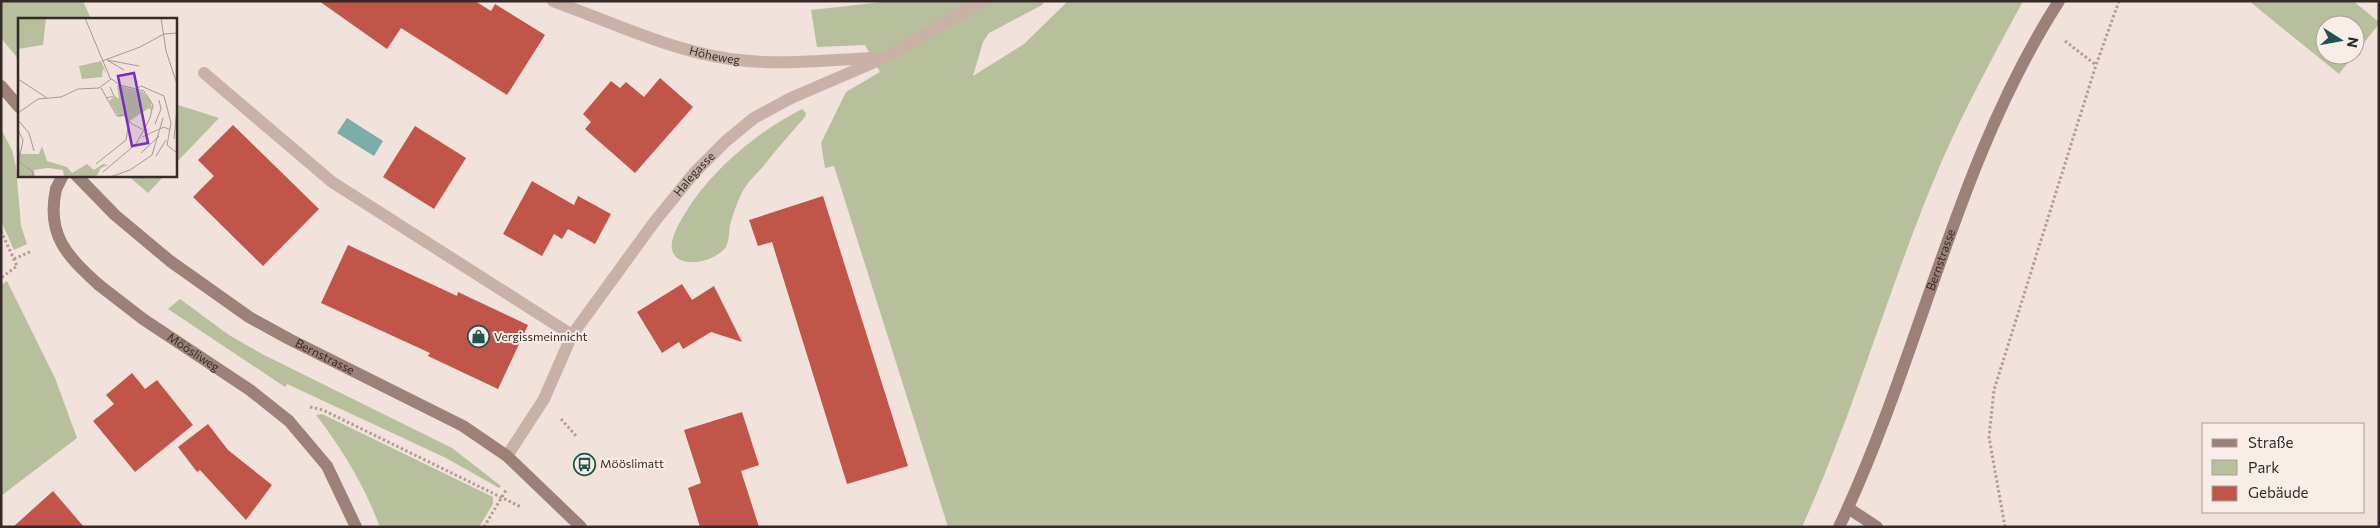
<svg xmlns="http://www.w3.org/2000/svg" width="2380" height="528" font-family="Commissioner,sans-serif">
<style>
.green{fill:#b8bf9c}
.water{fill:#7baca7}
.building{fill:#c15549}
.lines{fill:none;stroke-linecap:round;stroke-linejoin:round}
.path{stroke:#b49c92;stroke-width:3;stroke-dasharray:2.5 2.5;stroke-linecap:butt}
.street{stroke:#c8b2a8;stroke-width:12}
.secondary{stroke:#9c8179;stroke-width:12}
.secondary-bridge{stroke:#9c8179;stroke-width:12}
.labels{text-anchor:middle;stroke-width:4;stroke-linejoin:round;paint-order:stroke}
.street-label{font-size:12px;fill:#352a28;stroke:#f8eee7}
.poi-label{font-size:12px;fill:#352a28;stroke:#f8eee7;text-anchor:start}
.inset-road{fill:none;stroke:#a69993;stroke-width:1}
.view{fill:#7b2cbf;fill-opacity:0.15;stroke:#7b2cbf;stroke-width:2.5}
.inset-edge{fill:none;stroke:#352a28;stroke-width:2.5}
</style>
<rect width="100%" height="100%" fill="#f1e3db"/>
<path class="green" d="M1,1H83L91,19H19V60L1,38Z
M891,1H1045L1042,5L989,33L983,42L973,76L1024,44L1068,1H2023C1994,55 1965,108 1941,163C1890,282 1856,408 1802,527H948L834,166L825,168L821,143L846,92L880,72L865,45L817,47L811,10Z
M2249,1H2353L2379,22V24L2355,54V25H2325V55H2354L2339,74Z
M175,104L219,118L175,164Z
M802,109L806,113L805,117C790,134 775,151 761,169C755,175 748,182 744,189C738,199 733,214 730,225C729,231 729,242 726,247C710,268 658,271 675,232C699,180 751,135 802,109Z
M1,129L12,150L16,167L21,226L27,244L14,250L1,221Z
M127,175H165L148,193Z
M7,281L55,378L77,438L1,496V285Z
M180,299L229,335L262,354L452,448L501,486L499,488L446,458L287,384L285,387L168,309Z
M322,414L493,497V504L479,527H380C364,485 343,450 316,415Z"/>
<path class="water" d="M347,118L383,141L374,156L337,133Z"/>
<path class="building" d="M319,1H475L491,11L495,4L545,35L507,95L401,28L387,49Z
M660,78L693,107L635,173L585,129L591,122L583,114L611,81L620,88L626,82L644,97Z
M233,125L319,209L263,266L193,197L214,176L198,160Z
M415,126L466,158L434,209L383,177Z
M532,181L574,205L578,196L611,214L595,244L568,229L562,239L554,234L542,256L503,234Z
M823,196L908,466L847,484L772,242L758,246L749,220Z
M348,245L457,296L458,292L528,325L498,389L428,356L430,353L321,303Z
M682,284L692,300L714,286L742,342L711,332L683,349L679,342L662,353L637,312Z
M132,373L145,389L157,380L193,425L135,472L93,421L114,404L106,395Z
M742,412L759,465L741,471L759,527H700L688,488L701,483L684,430Z
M208,424L228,450L272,485L246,520L200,470L197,472L178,447Z
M53,491L84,527H13Z"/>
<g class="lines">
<path class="path" d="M2065,41L2096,65
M1,231L17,266L1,278
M14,259L32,251
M310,407L323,410L521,507
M561,419L577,437
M484,527L506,490
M2005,527L1989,437L1994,390L2096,65L2119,1"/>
<g class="street">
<path id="s1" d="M553,1C611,22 669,50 730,59C777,66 827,60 874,58"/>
<path d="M204,73L332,182L572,335"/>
<path id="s2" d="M507,456L544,399L572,335L655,221L694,173L726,141L754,118L791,98L884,58L983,1"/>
</g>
<g class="secondary">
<path d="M1,86L19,107"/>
<path id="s3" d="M76,175L115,215L170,261L249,317L289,339L463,426L507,456L581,527"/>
<path d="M56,189L63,175"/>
<path id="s4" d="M99,285L143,319L250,390L289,421L327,466L356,527"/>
<path d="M1848,508L1877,527"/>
<path id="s5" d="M1839,527C1921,355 1955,163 2059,1"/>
</g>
<path class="secondary-bridge" d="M56,189C46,235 67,256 99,285"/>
</g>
<defs>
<symbol id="shop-ring" viewBox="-11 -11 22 22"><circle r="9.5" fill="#f8eee7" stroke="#1f5550" stroke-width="1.5"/><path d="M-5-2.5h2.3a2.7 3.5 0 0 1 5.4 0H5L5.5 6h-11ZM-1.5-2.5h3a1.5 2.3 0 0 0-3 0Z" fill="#1f5550"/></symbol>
<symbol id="bus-ring" viewBox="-11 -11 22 22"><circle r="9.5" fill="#f8eee7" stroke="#1f5550" stroke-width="1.5"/><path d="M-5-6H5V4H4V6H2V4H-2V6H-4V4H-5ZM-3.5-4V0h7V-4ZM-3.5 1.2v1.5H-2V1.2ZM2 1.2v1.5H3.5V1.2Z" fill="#1f5550"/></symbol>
</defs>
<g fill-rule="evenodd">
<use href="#shop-ring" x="466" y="324" width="25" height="25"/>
<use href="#bus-ring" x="572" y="452" width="25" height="25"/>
</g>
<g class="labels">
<g class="street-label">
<text dy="4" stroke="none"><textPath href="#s1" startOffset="171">Höheweg</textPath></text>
<text dy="4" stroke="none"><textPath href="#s2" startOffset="340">Halegasse</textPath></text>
<text dy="4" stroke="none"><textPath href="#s5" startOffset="286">Bernstrasse</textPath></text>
<text dy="4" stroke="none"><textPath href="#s4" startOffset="116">Möösliweg</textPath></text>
<text dy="4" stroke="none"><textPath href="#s3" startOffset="310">Bernstrasse</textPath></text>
</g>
<g class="poi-label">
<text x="494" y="341">Vergissmeinnicht</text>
<text x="600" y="468">Mööslimatt</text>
</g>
</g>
<g transform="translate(18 18)">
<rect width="159" height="159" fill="#f1e3db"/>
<path d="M0,0H28L25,27L0,31ZM83,43L88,55L85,51L84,59L64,61L61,48ZM99,67L125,74L133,83L134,93L131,90L110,104L107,98L101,99L91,83L97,78L101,81ZM0,123L2,136H21L24,128L29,143L49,149L54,155L69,146L76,152L85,146L90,147L83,150L78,159H46L45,152L30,150L16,152L17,159H0Z" fill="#b8bf9c"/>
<path class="inset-road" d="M67,0L92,60L102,67L126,73L135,87L132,100L118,126L85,154M143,0L148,33L159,66M89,42L121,48M89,42L106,52M84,43L122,29L146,16L159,15M0,61L29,80M83,70L99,98L106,97L114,106L124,111M118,71L123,68L146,78L153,105L149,127L159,135M88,80L96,78L92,69M0,95L20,81L43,79L60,71L81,70L93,61M0,102L11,115L16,133M137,106L143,91L141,82M0,112L5,122L0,148M124,119L146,109L152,112M156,121L159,90M123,135L141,118M138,138L148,122M1,144L14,153L15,159M78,146L108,122L111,104M92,159L112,152L134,137L145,100"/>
<path class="view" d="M116,55L130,125L114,128L100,58Z"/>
<rect width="159" height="159" class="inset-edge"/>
</g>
<rect width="2380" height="528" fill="none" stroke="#352a28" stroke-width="5"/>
<rect x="2202" y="423" width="162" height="90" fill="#f8eee7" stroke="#aaa09b"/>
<rect x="2212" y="439" width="25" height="8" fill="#9c8179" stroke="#aaa09b"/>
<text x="2248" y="448" font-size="15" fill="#352a28">Straße</text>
<rect x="2212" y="460" width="25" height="15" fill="#b8bf9c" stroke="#aaa09b"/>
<text x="2248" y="473" font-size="15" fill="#352a28">Park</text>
<rect x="2212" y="486" width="25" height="15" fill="#c15549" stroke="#aaa09b"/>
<text x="2248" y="498" font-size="15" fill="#352a28">Gebäude</text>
<g transform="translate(2340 40) rotate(101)"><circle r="24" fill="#f8eee7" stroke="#aaa09b"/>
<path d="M0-4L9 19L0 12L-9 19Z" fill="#1f5550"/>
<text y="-8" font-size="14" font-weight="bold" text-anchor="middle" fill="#352a28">N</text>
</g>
</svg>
